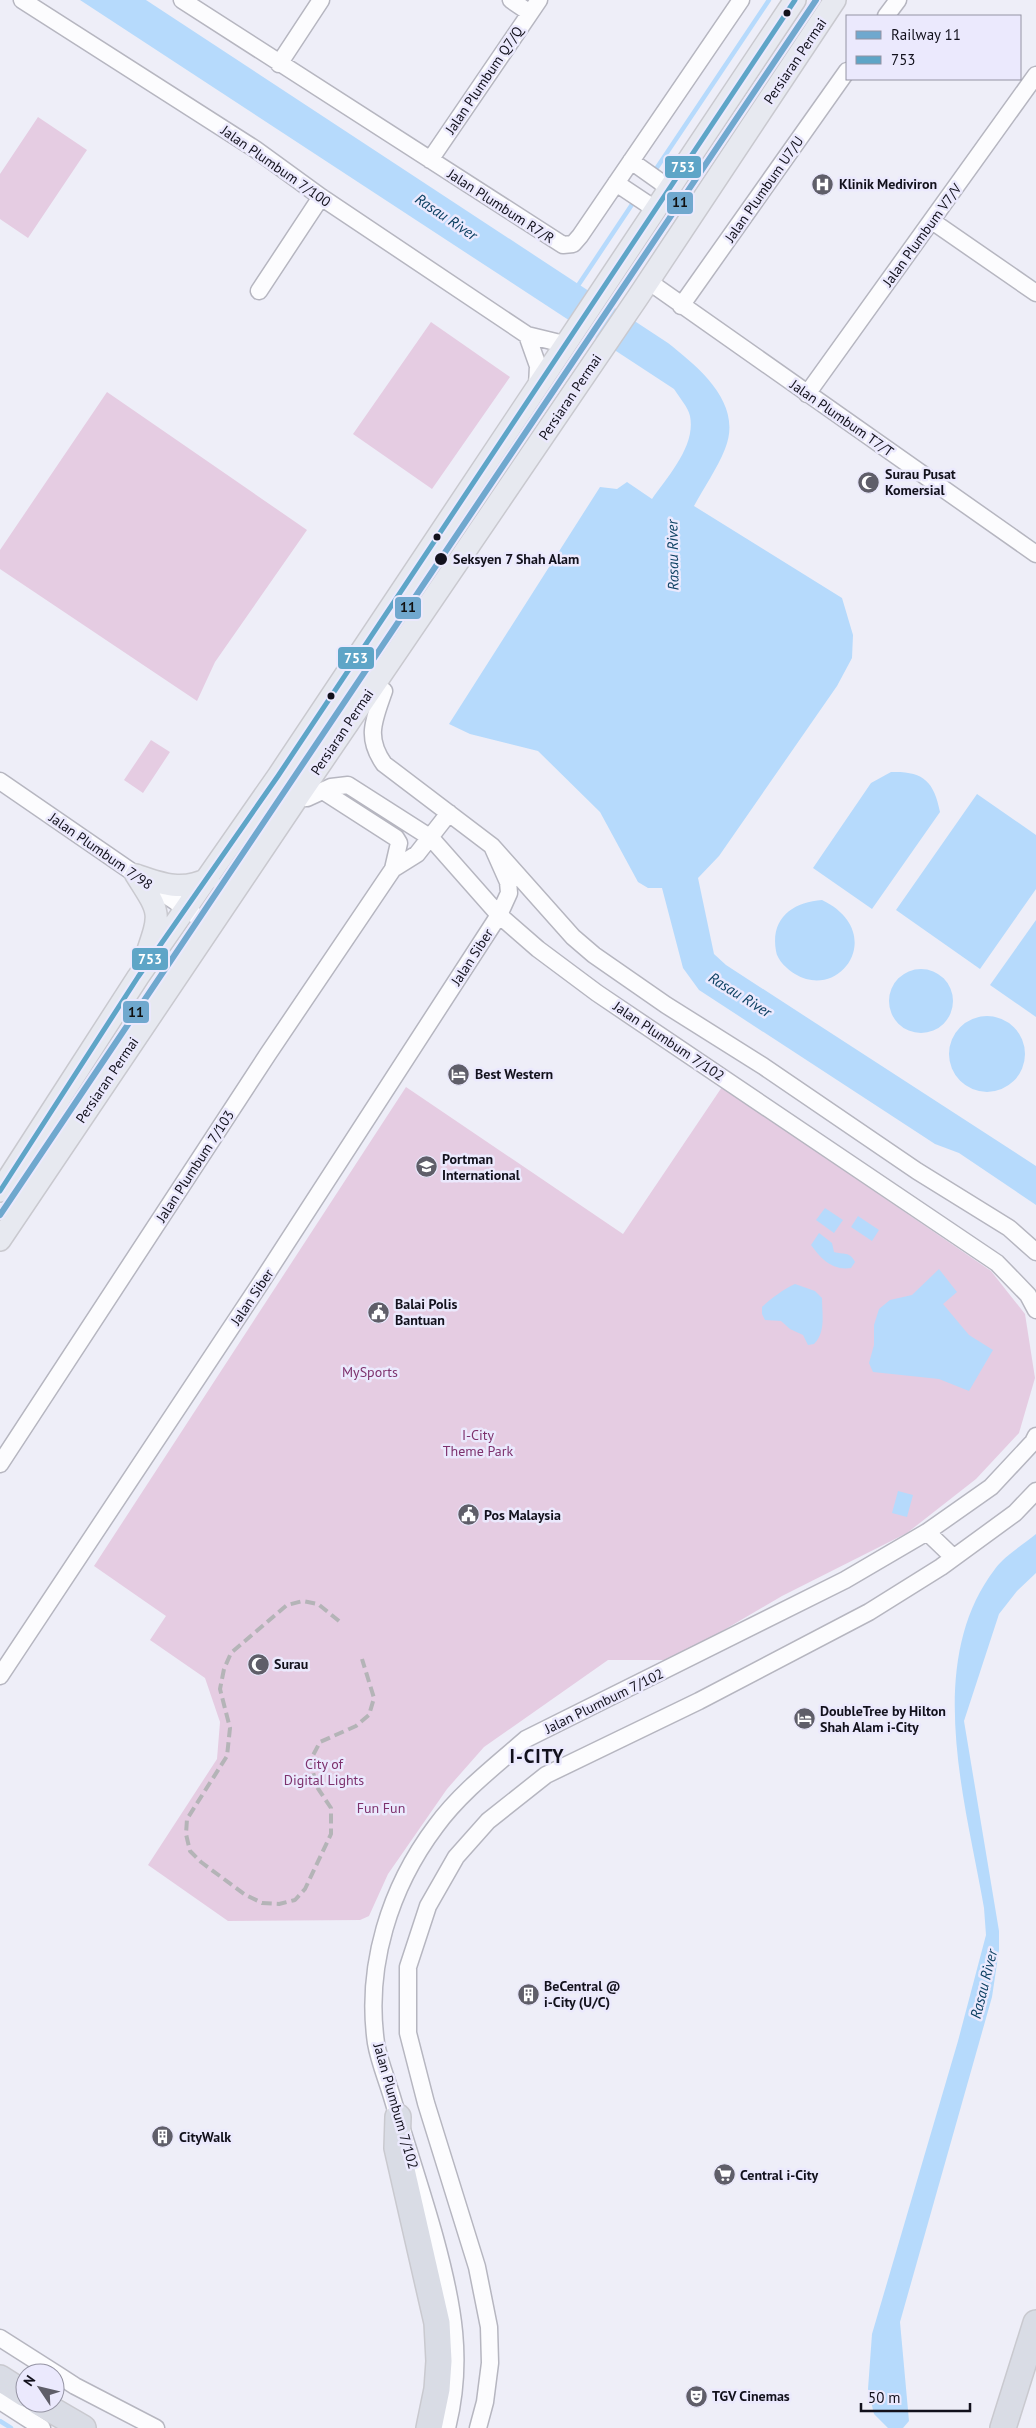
<svg xmlns="http://www.w3.org/2000/svg" width="1036" height="2428" font-family="'PT Sans',sans-serif">
<style>
.green{fill:#e5cce2}
.water{fill:#b6dafc}
.lines{fill:none;stroke-linecap:round;stroke-linejoin:round}
.stream{stroke:#b6dafc;stroke-width:4.5}
.minor-casing{stroke:#b6b6c0;stroke-width:19}
.major-casing{stroke:#c9c9cf;stroke-width:24}
.highway-casing{stroke:#c9c9cf;stroke-width:28}
.minor{stroke:#fcfcfe;stroke-width:16}
.major{stroke:#e7e9f0;stroke-width:21}
.highway{stroke:#d9dce5;stroke-width:25}
.rail{stroke:#b4b4b7;stroke-width:4;stroke-dasharray:10 5;stroke-linecap:butt}
.bus-1-casing{stroke:#ebe9fd;stroke-width:9}
.bus-1{stroke:#5ea5c7;stroke-width:5}
.rail-1-casing{stroke:#ebe9fd;stroke-width:10}
.rail-1{stroke:#70a8ce;stroke-width:6}
.bus-dot{fill:#12111c;stroke:#ebe9fd;stroke-width:2}
.labels{text-anchor:middle;stroke-width:5;stroke-linejoin:round;paint-order:stroke}
.street-label{font-size:14px;fill:#12111c;stroke:#ebe9fd}
.poi-label{font-size:14px;font-weight:bold;fill:#12111c;stroke:#ebe9fd;text-anchor:start}
.stop-label{font-size:14px;font-weight:bold;fill:#12111c;stroke:#ebe9fd;text-anchor:start}
.park-label{font-size:14px;fill:#7d316d;stroke:#ebe9fd}
.water-label{font-size:15px;font-style:italic;fill:#0b3f61;stroke:#ebe9fd}
.district-label{font-size:19px;font-weight:bold;letter-spacing:1px;fill:#12111c;stroke:#ebe9fd}
.line-badge{stroke:#ebe9fd;stroke-width:2}
.badge-label{font-size:14px;text-anchor:middle;font-weight:bold;fill:#fff}
.pale-badge-label{font-size:14px;text-anchor:middle;font-weight:bold;fill:#111}
</style>
<rect width="100%" height="100%" fill="#eeeef8"/>
<path class="green" d="M38,117L87,150L28,238L0,219V174Z
M431,322L510,377L432,489L353,434Z
M107,392L307,530L215,662L197,701L0,569V550Z
M151,740L170,752L143,793L124,780Z
M406,1087L623,1234L722,1087L991,1271L1025,1314L1035,1378L1019,1433L976,1479L907,1533L782,1596L676,1658L664,1660H608L484,1747L447,1789L388,1874L369,1916L360,1920L228,1921L148,1865L217,1759L220,1722L205,1678L150,1640L166,1616L94,1566Z"/>
<path class="water" d="M80,0H146L668,343C698,367 744,403 725,449C717,469 704,487 694,506L842,598L853,635L852,658L837,686L719,856L698,878L714,954L726,965L1036,1166V1205L959,1153L935,1144L699,990L683,968L662,888H648L638,882L600,812L538,751L470,734L449,724L600,487L617,489L627,482L652,499C668,476 696,446 690,416C688,407 679,397 674,389Z
M891,772C923,771 934,781 940,812L872,909L813,868L871,783Z
M977,794L1036,835V889L980,969L896,910Z
M822,900C888,932 841,1002 795,974C788,970 777,960 776,951C770,918 793,902 822,900Z
M1036,920V1017L990,985Z
M889 1001a32 32 0 1 1 64 0a32 32 0 1 1-64 0Z
M949 1054a38 38 0 1 1 76 0a38 38 0 1 1-76 0Z
M825,1208L843,1220L834,1233L816,1220Z
M858,1216L879,1230L872,1241L851,1227Z
M819,1233L832,1243L834,1252C843,1255 850,1251 855,1262L851,1268C833,1271 821,1259 811,1245Z
M939,1269L957,1292L943,1304L969,1335L993,1350L969,1391L939,1379L873,1372L869,1363L874,1345V1325L879,1309L890,1300L912,1295Z
M795,1284L815,1291L822,1298C822,1314 826,1332 814,1344L808,1345L803,1335L790,1329L781,1321L765,1320L762,1314V1307C770,1299 784,1289 795,1284Z
M898,1491L913,1495L907,1517L892,1513Z
M1036,1534V1573L1017,1591L999,1614L964,1721L999,1931V1950L992,1997L900,2322L909,2421L903,2428H888L874,2414L868,2389L872,2334L958,2041L986,1935L984,1908C966,1803 923,1663 995,1569C1005,1555 1023,1545 1036,1534Z"/>
<g class="lines">
<path class="stream" d="M656,169L769,0
M577,287L633,203
M0,2421L11,2428"/>
<defs>
<path id="minor" d="M22,0L255,149L321,197L527,335L564,344
M182,0L563,245L573,244L580,236L741,0
M511,0L530,13
M886,16L898,0
M279,64L321,0
M430,160L539,0
M631,161L669,188
M616,183L655,209
M932,221L1036,293
M648,281L1036,554
M259,291L321,197
M681,306L847,71
M527,335L538,366L537,387
M807,394L1036,75
M384,691C374,720 365,737 384,764L492,846L573,937L594,955L666,1005L763,1066L917,1171L1009,1228L1036,1252
M0,781L202,920
M307,798L331,787L348,785L431,838L499,915L538,949L597,993L997,1263L1028,1295L1036,1310
M393,869L417,854L449,813
M0,1464L268,1054L393,869L399,843L396,838L323,791
M927,1532L953,1557
M0,1676L260,1284L499,915L509,893L508,882L492,846
M0,2338L55,2373
M55,2373L75,2386L156,2428
M0,2401L42,2428
M447,2428C464,2361 453,2304 435,2238C422,2191 406,2144 392,2097C387,2080 379,2061 376,2043C365,1966 390,1887 436,1826C460,1793 495,1766 526,1739L845,1580L927,1532L991,1487L1033,1442L1036,1436
M478,2428L485,2402L490,2363L489,2327L477,2267L426,2103L408,2033V1967L428,1906L456,1857L488,1821L546,1775L699,1701L869,1612L941,1567L1015,1513L1036,1491"/>
<path id="major" d="M136,875C161,914 161,912 146,956
M136,875C162,884 183,892 209,878
M0,1191L138,977L278,776L795,0
M0,1240L300,794L638,297L835,0"/>
<path id="highway" d="M398,2117L397,2148L437,2323L439,2361L437,2389L429,2428
M0,2378L25,2394
M40,2403L83,2428
M1003,2428L1036,2323"/>
</defs>
<use href="#minor" class="minor-casing"/>
<use href="#major" class="major-casing"/>
<use href="#highway" class="highway-casing"/>
<use href="#minor" class="minor"/>
<use href="#major" class="major"/>
<use href="#highway" class="highway"/>
<path class="rail" d="M339,1621L318,1604L303,1601L287,1605L231,1653L224,1669L220,1689L230,1728L227,1756L187,1819L186,1834L190,1851L201,1862L244,1894L262,1903L279,1904L295,1900L305,1889L331,1834V1808L317,1787L310,1761L320,1742L356,1726L369,1715L374,1698L362,1659"/>
<defs>
<path id="bus-1" d="M0,1191L138,977L278,776L795,0"/>
</defs>
<use href="#bus-1" class="bus-1-casing"/>
<use href="#bus-1" class="bus-1"/>
<defs>
<path id="rail-1" d="M0,1215L816,0"/>
</defs>
<use href="#rail-1" class="rail-1-casing"/>
<use href="#rail-1" class="rail-1"/>
</g>
<defs>
<symbol id="hospital-disc" viewBox="-11 -11 22 22"><circle r="9.5" fill="#5f5e69" stroke="#ebe9fd"/><path d="M-5-5h3v3.5h4V-5h3V5h-3V1.5h-4V5h-3Z" fill="#fff"/></symbol>
<symbol id="mosque-disc" viewBox="-11 -11 22 22"><circle r="9.5" fill="#5f5e69" stroke="#ebe9fd"/><path d="M3.5-4.9A6 6 0 1 0 3.5 4.9A5 5 0 1 1 3.5-4.9Z" fill="#fff"/></symbol>
<symbol id="hotel-disc" viewBox="-11 -11 22 22"><circle r="9.5" fill="#5f5e69" stroke="#ebe9fd"/><path d="M-6-4.5h1.5V1H6V5H4.5V3h-9V5H-6ZM-4 0a1.8 1.8 0 1 1 3.6 0ZM.5 0V-2.5h3Q6-2.5 6 0Z" fill="#fff"/></symbol>
<symbol id="school-disc" viewBox="-11 -11 22 22"><circle r="9.5" fill="#5f5e69" stroke="#ebe9fd"/><path d="M0-5L7-2L0 1L-7-2ZM-4 1L0 2.5L4 1V4Q0 6-4 4Z" fill="#fff"/></symbol>
<symbol id="civic-disc" viewBox="-11 -11 22 22"><circle r="9.5" fill="#5f5e69" stroke="#ebe9fd"/><path d="M-.6-6.5H3V-4.5H.6V-3L4-1V1h2V6H-6V1h2V-1L-.6-3ZM-1.2 2.5V6h2.4V2.5Z" fill="#fff"/></symbol>
<symbol id="building-disc" viewBox="-11 -11 22 22"><circle r="9.5" fill="#5f5e69" stroke="#ebe9fd"/><path d="M-4-6H4V6H1V3H-1V6H-4ZM-2.5-4.3h1.7v1.8h-1.7ZM.8-4.3h1.7v1.8H.8ZM-2.5-1h1.7V.8h-1.7ZM.8-1h1.7V.8H.8Z" fill="#fff"/></symbol>
<symbol id="supermarket-disc" viewBox="-11 -11 22 22"><circle r="9.5" fill="#5f5e69" stroke="#ebe9fd"/><path d="M-6-5.5h2.5l.6 2H6L4.5 2H-2.5L-4.4-4H-6ZM-1.5 3.2a1.3 1.3 0 1 0 .1 0ZM3 3.2a1.3 1.3 0 1 0 .1 0Z" fill="#fff"/></symbol>
<symbol id="theatre-disc" viewBox="-11 -11 22 22"><circle r="9.5" fill="#5f5e69" stroke="#ebe9fd"/><path d="M-5-5.5Q0-4 5-5.5V0Q5 5 0 6Q-5 5-5 0ZM-3.3-2.5H-1v1.5H-3.3ZM1-2.5H3.3v1.5H1ZM-2.8 1Q0 5.5 2.8 1Z" fill="#fff"/></symbol>
</defs>
<g fill-rule="evenodd">
<use href="#hospital-disc" x="810" y="172" width="25" height="25"/>
<use href="#mosque-disc" x="856" y="470" width="25" height="25"/>
<use href="#hotel-disc" x="446" y="1062" width="25" height="25"/>
<use href="#school-disc" x="414" y="1154" width="25" height="25"/>
<use href="#civic-disc" x="366" y="1300" width="25" height="25"/>
<use href="#civic-disc" x="456" y="1502" width="25" height="25"/>
<use href="#mosque-disc" x="246" y="1652" width="25" height="25"/>
<use href="#hotel-disc" x="792" y="1706" width="25" height="25"/>
<use href="#building-disc" x="516" y="1982" width="25" height="25"/>
<use href="#building-disc" x="150" y="2124" width="25" height="25"/>
<use href="#supermarket-disc" x="712" y="2162" width="25" height="25"/>
<use href="#theatre-disc" x="684" y="2384" width="25" height="25"/>
</g>
<g class="bus-dot">
<circle cx="787" cy="13" r="4.5"/>
<circle cx="437" cy="537" r="4.5"/>
<circle cx="441" cy="559" r="7"/>
<circle cx="331" cy="696" r="4.5"/>
</g>
<g class="labels">
<g class="street-label">
<text transform="translate(795 61) rotate(-56)" y="5">Persiaran Permai</text>
<text transform="translate(484 80) rotate(-56)" y="5">Jalan Plumbum Q7/Q</text>
<text transform="translate(276 166) rotate(35)" y="5">Jalan Plumbum 7/100</text>
<text transform="translate(764 189) rotate(-55)" y="5">Jalan Plumbum U7/U</text>
<text transform="translate(501 206) rotate(33)" y="5">Jalan Plumbum R7/R</text>
<text transform="translate(922 235) rotate(-54)" y="5">Jalan Plumbum V7/V</text>
<text transform="translate(570 397) rotate(-56)" y="5">Persiaran Permai</text>
<text transform="translate(842 418) rotate(35)" y="5">Jalan Plumbum T7/T</text>
<text transform="translate(342 732) rotate(-56)" y="5">Persiaran Permai</text>
<text transform="translate(101 851) rotate(35)" y="5">Jalan Plumbum 7/98</text>
<text transform="translate(472 957) rotate(-57)" y="5">Jalan Siber</text>
<text transform="translate(669 1041) rotate(34)" y="5">Jalan Plumbum 7/102</text>
<text transform="translate(107 1080) rotate(-56)" y="5">Persiaran Permai</text>
<text transform="translate(195 1166) rotate(-57)" y="5">Jalan Plumbum 7/103</text>
<text transform="translate(252 1297) rotate(-56)" y="5">Jalan Siber</text>
<text transform="translate(604 1701) rotate(-26)" y="5">Jalan Plumbum 7/102</text>
<text transform="translate(396 2106) rotate(74)" y="5">Jalan Plumbum 7/102</text>
</g>
<g class="poi-label">
<text x="839" y="189">Klinik Mediviron</text>
<text x="885" y="479">Surau Pusat<tspan x="885" dy="16">Komersial</tspan></text>
<text x="475" y="1079">Best Western</text>
<text x="442" y="1164">Portman<tspan x="442" dy="16">International</tspan></text>
<text x="395" y="1309">Balai Polis<tspan x="395" dy="16">Bantuan</tspan></text>
<text x="484" y="1520">Pos Malaysia</text>
<text x="274" y="1669">Surau</text>
<text x="820" y="1716">DoubleTree by Hilton<tspan x="820" dy="16">Shah Alam i-City</tspan></text>
<text x="544" y="1991">BeCentral @<tspan x="544" dy="16">i-City (U/C)</tspan></text>
<text x="179" y="2142">CityWalk</text>
<text x="740" y="2180">Central i-City</text>
<text x="712" y="2401">TGV Cinemas</text>
</g>
<g class="stop-label">
<text x="453" y="564">Seksyen 7 Shah Alam</text>
</g>
<g class="park-label">
<text x="370" y="1377">MySports</text>
<text x="478" y="1440">I-City<tspan x="478" dy="16">Theme Park</tspan></text>
<text x="324" y="1769">City of<tspan x="324" dy="16">Digital Lights</tspan></text>
<text x="381" y="1813">Fun Fun</text>
</g>
<g class="water-label">
<text transform="translate(446 217) rotate(34)" y="5">Rasau River</text>
<text transform="translate(673 555) rotate(-91)" y="5">Rasau River</text>
<text transform="translate(740 995) rotate(32)" y="5">Rasau River</text>
<text transform="translate(984 1984) rotate(-76)" y="5">Rasau River</text>
</g>
<g class="district-label">
<text x="537" y="1763">I-CITY</text>
</g>
</g>
<g class="line-badge">
<rect x="664" y="155" width="38" height="24" rx="5" fill="#5ea5c7"/>
<rect x="666" y="191" width="28" height="24" rx="5" fill="#70a8ce"/>
<rect x="394" y="596" width="28" height="24" rx="5" fill="#70a8ce"/>
<rect x="337" y="646" width="38" height="24" rx="5" fill="#5ea5c7"/>
<rect x="131" y="947" width="38" height="24" rx="5" fill="#5ea5c7"/>
<rect x="122" y="1000" width="28" height="24" rx="5" fill="#70a8ce"/>
</g>
<g class="badge-label">
<text x="683" y="172">753</text>
<text x="356" y="663">753</text>
<text x="150" y="964">753</text>
</g>
<g class="pale-badge-label">
<text x="680" y="207">11</text>
<text x="408" y="612">11</text>
<text x="136" y="1017">11</text>
</g>
<rect x="846" y="15" width="175" height="65" fill="#ebe9fd" stroke="#9493a3"/>
<rect x="856" y="31" width="25" height="8" fill="#70a8ce" stroke="#9493a3"/>
<text x="891" y="40" font-size="15" fill="#12111c">Railway 11</text>
<rect x="856" y="56" width="25" height="8" fill="#5ea5c7" stroke="#9493a3"/>
<text x="891" y="65" font-size="15" fill="#12111c">753</text>
<g transform="translate(40 2388) rotate(305)"><circle r="24" fill="#ebe9fd" stroke="#9493a3"/>
<path d="M0-4L9 19L0 12L-9 19Z" fill="#5f5e69"/>
<text y="-8" font-size="14" font-weight="bold" text-anchor="middle" fill="#12111c">N</text>
</g>
<path d="M861 2403v8h109v-8" fill="none" stroke="#12111c" stroke-width="2.5"/>
<text x="868" y="2403" font-size="15" fill="#12111c" stroke="#ebe9fd" stroke-width="4" paint-order="stroke">50 m</text>
</svg>
